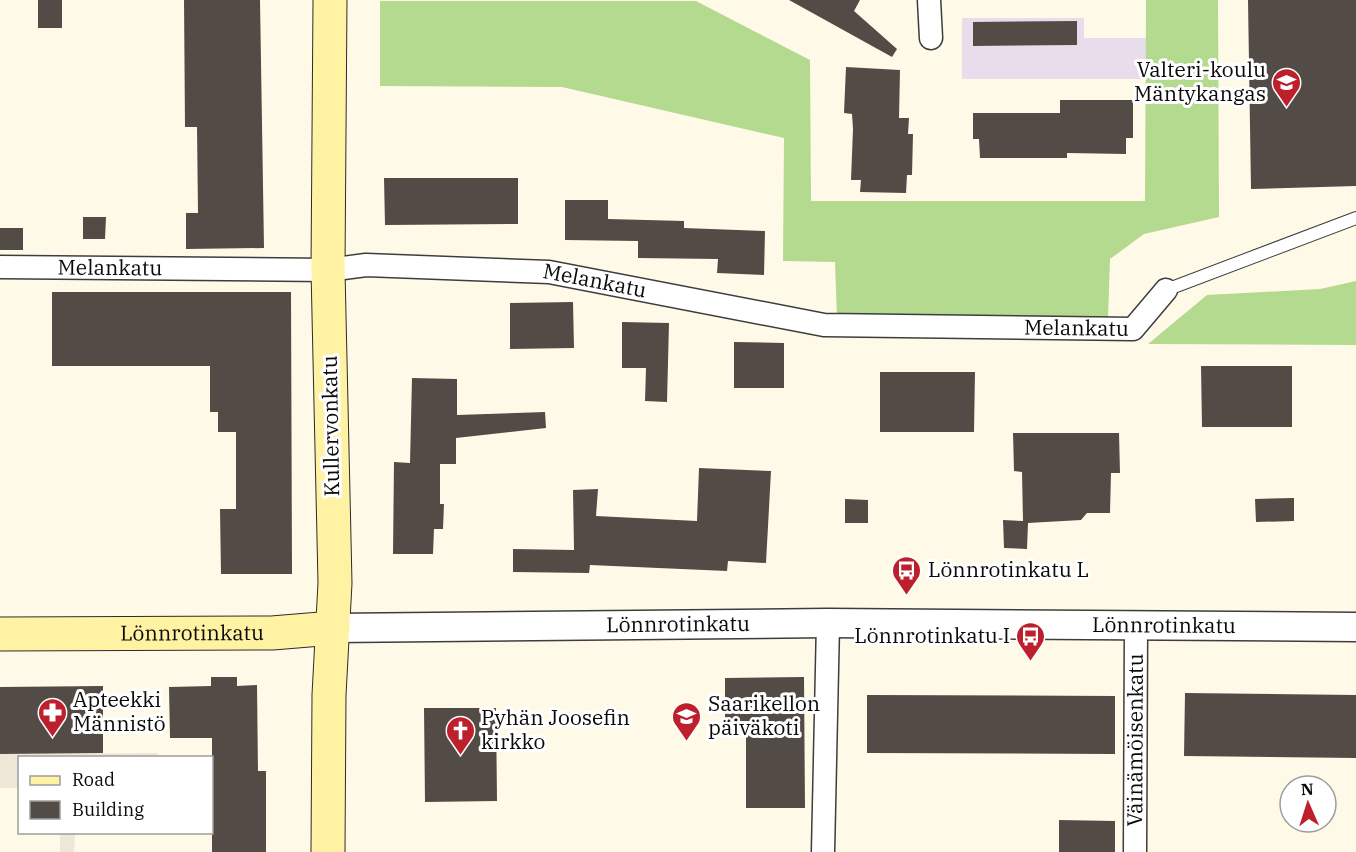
<svg xmlns="http://www.w3.org/2000/svg" width="1356" height="852" font-family="'IBM Plex Serif',serif">
<style>
.industrial{fill:#e8ddea}
.forest{fill:#b4da90}
.plaza{fill:#ede7d8}
.building{fill:#534b46}
.lines{fill:none;stroke-linecap:round;stroke-linejoin:round}
.service-casing{stroke:#3d3d3d;stroke-width:14}
.minor-casing{stroke:#3d3d3d;stroke-width:25}
.tertiary-casing{stroke:#3d3d3d;stroke-width:31}
.secondary-casing{stroke:#2c2c2c;stroke-width:35}
.service{stroke:#fff;stroke-width:12}
.minor{stroke:#fff;stroke-width:22}
.tertiary{stroke:#fff;stroke-width:28}
.secondary{stroke:#fff2a2;stroke-width:33}
.labels{text-anchor:middle;stroke-width:6;stroke-linejoin:round;paint-order:stroke}
.poi-label{font-size:21px;fill:#0a0a0a;stroke:#fff;text-anchor:start}
.street-label{font-size:21px;fill:#0a0a0a;stroke:#fff}
</style>
<rect width="100%" height="100%" fill="#fffae7"/>
<path class="industrial" d="M962,18H1084V38H1146V79H962Z"/>
<path class="forest" d="M1146,0H1218L1219,217L1144,234L1110,259L1108,318L837,319L835,262L783,261L784,138L562,87L380,86V1H696L810,60L811,201H1145Z
M1356,281V345L1148,344L1207,295L1320,289Z"/>
<path class="plaza" d="M158,753V758H20L19,788H0V754Z
M60,833H75L74,852H60Z"/>
<path class="building" d="M38,0H62V28H38Z
M184,0H260L264,248L186,249V213H198L197,127H185Z
M789,0H860L854,11L897,49L892,57Z
M1248,0H1356V186L1251,189Z
M1077,21V45L973,46V22Z
M846,67L900,70L899,118H909L908,134H913L912,175H907L906,193L860,192L861,180H851L853,129L852,114L844,113Z
M1060,100H1133V138H1126V154L1067,153V158H980L979,139H973V113H1060Z
M384,178H518V224L385,225Z
M565,200H608V219L684,221V228L765,231L764,275L717,273L718,259L638,258V241L565,240Z
M83,217H106L105,239H83Z
M0,228H23V250H0Z
M52,292H291L292,574H221L220,509H236V432H218V412H210V366H52Z
M573,302L574,348L510,349V303Z
M622,322L669,323L667,402L645,401L646,368H622Z
M734,342L784,343V388H734Z
M1201,366H1292V427H1202Z
M880,372H975L974,432H880Z
M412,378L457,379V415L545,412L546,428L456,438V464H440V504H444L443,529H434L433,554H393L394,462L410,463Z
M1013,433H1119L1120,473H1111L1110,513H1087L1081,520L1028,523L1027,549L1004,548L1003,520L1023,521L1022,472L1014,471Z
M699,468L771,471L766,563L728,561L727,571L590,565L589,573L513,572V549L574,550L573,490L598,489L596,516L697,521Z
M1294,498V521L1256,522L1255,499Z
M845,499L868,500V523H845Z
M211,677H237V686L257,685L258,771H266V852H212V738H170L169,687L211,686Z
M804,677L805,808H746V726H725V678Z
M103,686V753L0,754V687Z
M1185,693L1356,695V758L1184,756Z
M867,695L1115,696V754L867,753Z
M424,708H496L497,801L425,802Z
M1059,820L1115,821V852H1059Z"/>
<g class="lines">
<defs>
<path id="service" d="M1166,290L1356,218"/>
<g id="minor">
<path d="M929,0L931,38"/>
<path id="s1" d="M0,267L328,270L366,265L549,272L824,325L1133,329L1166,290"/>
<path d="M823,852L828,623"/>
<path id="s2" d="M1135,852L1136,627"/>
</g>
<g id="tertiary">
<path id="s3" d="M333,628L828,623L1356,627"/>
</g>
<g id="secondary">
<path id="s4" d="M0,634L272,633L333,628"/>
<path d="M328,852L329,695L335,583L328,270L330,0"/>
</g>
</defs>
<use href="#service" class="service-casing"/>
<use href="#minor" class="minor-casing"/>
<use href="#tertiary" class="tertiary-casing"/>
<use href="#secondary" class="secondary-casing"/>
<use href="#service" class="service"/>
<use href="#minor" class="minor"/>
<use href="#tertiary" class="tertiary"/>
<use href="#secondary" class="secondary"/>
</g>
<defs>
<symbol id="school-pin" viewBox="-11 -11 22 30"><path d="M0 17L-7.5 6A9.5 9.5 0 1 1 7.5 6Z" fill="#bd202c" stroke="#fff"/><path d="M0-5L7-2L0 1L-7-2ZM-4 1L0 2.5L4 1V4Q0 6-4 4Z" fill="#fff"/></symbol>
<symbol id="bus-pin" viewBox="-11 -11 22 30"><path d="M0 17L-7.5 6A9.5 9.5 0 1 1 7.5 6Z" fill="#bd202c" stroke="#fff"/><path d="M-5-6H5V4H4V6H2V4H-2V6H-4V4H-5ZM-3.5-4V0h7V-4ZM-3.5 1.2v1.5H-2V1.2ZM2 1.2v1.5H3.5V1.2Z" fill="#fff"/></symbol>
<symbol id="pharmacy-pin" viewBox="-11 -11 22 30"><path d="M0 17L-7.5 6A9.5 9.5 0 1 1 7.5 6Z" fill="#bd202c" stroke="#fff"/><path d="M-2-6h4v4h4v4h-4v4h-4v-4h-4v-4h4Z" fill="#fff"/></symbol>
<symbol id="church-pin" viewBox="-11 -11 22 30"><path d="M0 17L-7.5 6A9.5 9.5 0 1 1 7.5 6Z" fill="#bd202c" stroke="#fff"/><path d="M-1.2-6h2.4v3.5h3.3v2.4h-3.3V6h-2.4V-.1h-3.3v-2.4h3.3Z" fill="#fff"/></symbol>
</defs>
<g fill-rule="evenodd">
<use href="#school-pin" x="1270" y="66" width="33" height="45"/>
<use href="#bus-pin" x="890" y="554" width="33" height="45"/>
<use href="#bus-pin" x="1014" y="620" width="33" height="45"/>
<use href="#pharmacy-pin" x="36" y="696" width="33" height="45"/>
<use href="#school-pin" x="670" y="700" width="33" height="45"/>
<use href="#church-pin" x="444" y="714" width="33" height="45"/>
</g>
<g class="labels">
<g class="poi-label">
<text x="1266" y="77" text-anchor="end">Valteri-koulu<tspan x="1266" dy="24">Mäntykangas</tspan></text>
<text x="928" y="577">Lönnrotinkatu L</text>
<text x="1010" y="643" text-anchor="end">Lönnrotinkatu I</text>
<text x="73" y="707">Apteekki<tspan x="73" dy="24">Männistö</tspan></text>
<text x="708" y="711">Saarikellon<tspan x="708" dy="24">päiväkoti</tspan></text>
<text x="481" y="725">Pyhän Joosefin<tspan x="481" dy="24">kirkko</tspan></text>
</g>
<g class="street-label">
<text dy="7" stroke="none"><textPath href="#s1" startOffset="110">Melankatu</textPath></text>
<text dy="7" stroke="none"><textPath href="#s1" startOffset="596">Melankatu</textPath></text>
<text dy="7" stroke="none"><textPath href="#s1" startOffset="1082">Melankatu</textPath></text>
<text transform="translate(331 426) rotate(-91)" y="7">Kullervonkatu</text>
<text dy="7" stroke="none"><textPath href="#s3" startOffset="345">Lönnrotinkatu</textPath></text>
<text dy="7" stroke="none"><textPath href="#s3" startOffset="831">Lönnrotinkatu</textPath></text>
<text dy="7" stroke="none"><textPath href="#s4" startOffset="192">Lönnrotinkatu</textPath></text>
<text dy="7" stroke="none"><textPath href="#s2" startOffset="112">Väinämöisenkatu</textPath></text>
</g>
</g>
<rect x="18" y="756" width="195" height="78" fill="#ffffff" stroke="#9d9d9d" stroke-width="1.5"/>
<rect x="30" y="776" width="30" height="9" fill="#fff2a2" stroke="#9d9d9d" stroke-width="1.5"/>
<text x="72" y="786" font-size="18" fill="#0a0a0a">Road</text>
<rect x="30" y="801" width="30" height="18" fill="#534b46" stroke="#9d9d9d" stroke-width="1.5"/>
<text x="72" y="816" font-size="18" fill="#0a0a0a">Building</text>
<g transform="translate(1308 804) rotate(357)"><circle r="28" fill="#ffffff" stroke="#9d9d9d" stroke-width="1.5"/>
<path d="M0-4.5L10 22L0 15L-10 22Z" fill="#bd202c"/>
<text y="-9" font-size="16" font-weight="bold" text-anchor="middle" fill="#0a0a0a">N</text>
</g>
</svg>
